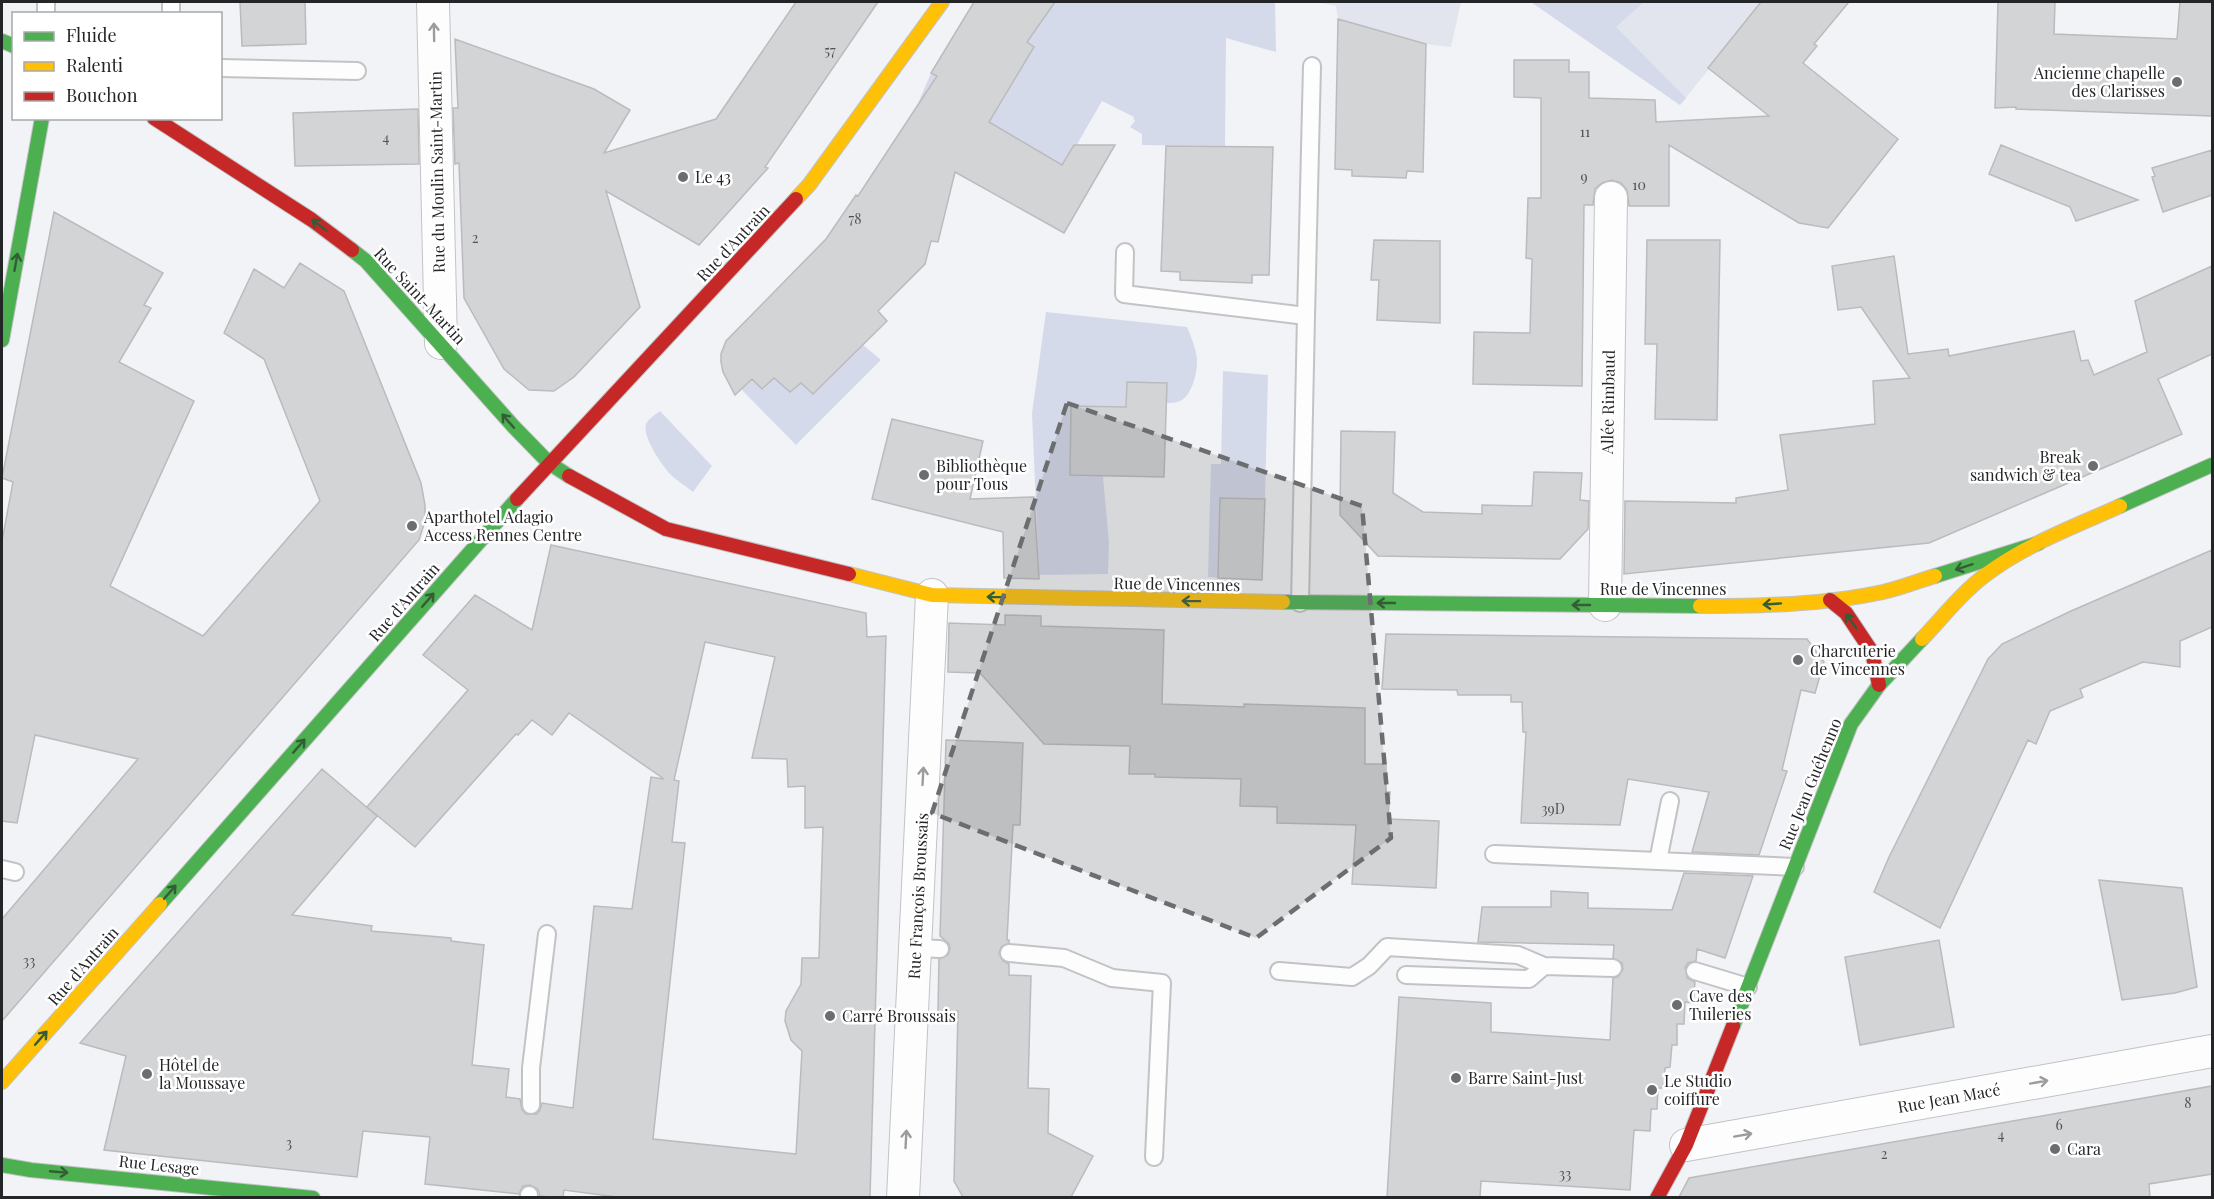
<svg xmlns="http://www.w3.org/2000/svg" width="2214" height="1199" font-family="'Playfair Display',serif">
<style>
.built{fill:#e2e5ee}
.green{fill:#d5daeb}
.building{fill:#d3d4d6;stroke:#bbbbbe;stroke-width:1.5;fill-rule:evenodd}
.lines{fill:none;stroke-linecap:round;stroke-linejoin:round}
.lane-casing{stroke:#c2c3c5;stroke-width:20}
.street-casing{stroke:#c2c3c5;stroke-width:34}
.fast-casing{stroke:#c2c3c5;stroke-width:16}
.slow-casing{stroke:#c2c3c5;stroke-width:16}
.jam-casing{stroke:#c2c3c5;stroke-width:16}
.lane{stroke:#fdfdfe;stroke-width:16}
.street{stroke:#fdfdfe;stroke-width:32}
.fast{stroke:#4caf50;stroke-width:14}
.slow{stroke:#ffc107;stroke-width:14}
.jam{stroke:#c62828;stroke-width:14}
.oneway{stroke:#9b9c9d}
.oneway2{stroke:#345c37}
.marked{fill:#6c6d6f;fill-opacity:0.2;stroke:#6c6d6f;stroke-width:4.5;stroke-dasharray:12 8;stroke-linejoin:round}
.poi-dot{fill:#6c6d6f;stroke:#fff;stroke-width:2}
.labels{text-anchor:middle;stroke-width:5;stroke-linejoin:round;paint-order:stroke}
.number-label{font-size:14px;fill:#505153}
.poi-label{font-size:16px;fill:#242527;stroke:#fff;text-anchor:start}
.street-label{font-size:16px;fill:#242527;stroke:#fff}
</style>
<rect width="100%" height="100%" fill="#f2f3f6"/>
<path class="built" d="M1316,2H1461L1451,47L1426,44L1338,19L1336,6Z
M1531,2H1763L1680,105Z"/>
<path class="green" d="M1035,2H1043L1051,7L1055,2H1275L1276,52L1226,38L1225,146L1142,145V134L1130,127L1135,121L1133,118L1134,117L1102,101L1064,167L974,140L916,108L931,73L999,107L1034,47L1012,34Z
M1531,2H1644L1616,27L1686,98L1680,105Z
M1046,312L1187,327C1191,337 1196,348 1197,359C1198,371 1192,396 1180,401C1176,403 1171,403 1166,403L1167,383L1127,382L1126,407L1071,406L1070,475L1103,476L1109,543L1108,574L1039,575L1032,413Z
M862,344L881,360L796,445L741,389L752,379L763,389L774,378L790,392L801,383Z
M1223,371L1268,375L1265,499L1221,498L1218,578L1208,577L1211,464H1221Z
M660,411L712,466L693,492C686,486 677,481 670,474C662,465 642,437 646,424C648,419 655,415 660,411Z"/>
<path class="building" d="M240,2H305L306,44L242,46Z
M796,2H878L765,167L768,168L699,245L606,191L640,307L574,377L554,391L529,390L504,369L464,298L459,163L455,164L453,108H458L455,39L594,89L630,110L604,153L716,119Z
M974,2H1055L1027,42L1034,47L989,122L1062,165L1074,145H1115L1064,233L955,172L938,242L931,241L925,264L878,311L887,321L813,394L801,383L790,392L774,378L762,389L752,379L735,395L723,372L721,362V354L726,341L826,239L856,195L858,196L937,76L931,73Z
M1761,2H1849L1814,44L1817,46L1803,63L1898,139L1828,228L1799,223L1669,145V206H1629L1627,190L1621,183L1612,180L1602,183L1595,189L1593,205H1584L1582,386L1473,384L1474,332L1530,333L1532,259L1526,258L1528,198H1541V98L1514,97V60H1569V72H1589V98L1655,100L1656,122L1769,116L1708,68Z
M1998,2H2055L2054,34L2177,39L2180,2H2212V116L2016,109V107L1995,108Z
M1338,19L1426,44L1423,172L1407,171L1406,178L1352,176V170L1335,169Z
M418,109L419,164L295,166L293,113Z
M2001,145L2138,200L2076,221L2070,207L1989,174Z
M1166,146L1273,147L1269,275H1252V283L1180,280V272L1161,271Z
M2212,150V195L2163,212L2152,177L2155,176L2152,168Z
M54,212L163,273L144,305L151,308L119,362L194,401L110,586L203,636L320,501L264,359L224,333L254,269L284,288L300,263L344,291L421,483L425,505V521L419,540L2,1021V919L138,759L35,735L17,823L2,821V541L13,482L2,478Z
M1374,240L1440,241V323L1377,320L1379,280H1371Z
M1647,240H1720L1717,420L1655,419L1657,344H1645Z
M1894,256L1908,354L1948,349L1949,356L2074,331L2081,361L2088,360L2094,375L2147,352L2135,301L2212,266V354L2158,379L2182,434L1929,543L1624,574L1625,501L1736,503V498L1788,490L1780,435L1875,424L1873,381L1910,378L1861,307L1838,310L1832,266Z
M1127,382L1167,383L1164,477L1070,475L1071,406L1126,407Z
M892,419L983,441L970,499L1034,497L1039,579L1004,578L1003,532L872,499Z
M1341,431L1395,432L1393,493L1423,512L1482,514V505L1532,506L1534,472L1582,473L1580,500L1589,501L1588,529L1560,559L1378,556L1340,515Z
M1220,498L1265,499L1262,580L1218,578Z
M551,545L866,613L867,637L886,636L870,1197H617L564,1190L563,1197H550L540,1196L538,1189L530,1185L523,1186L519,1194L425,1184L430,1137L363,1131L357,1177L104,1150L126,1056L80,1043L322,769L377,816L292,915L372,926L371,931L451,938V941L484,945L472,1065L509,1069L506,1097L520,1099L522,1110L526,1114H537L540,1110L542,1103L573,1108L594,906L632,909L651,777L664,779L569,713L552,735L532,720L518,735L516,734L415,847L367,807L468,690L423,655L475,595L532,630ZM705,642L775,657L752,758L787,759L788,787L805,786V828L823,827L819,958H802L801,984L786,1011L785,1021L791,1040L802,1051L796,1154L653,1139L685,843L672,842L679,781L674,780Z
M2212,550V627L2180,641V667L2143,662L2080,689L2083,697L2050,711L2036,744L2028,740L1940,928L1874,892L1889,857L1988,659L2002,644L2071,611Z
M1005,615L1041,616V626L1164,630L1162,704L1244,707V704L1365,708V764H1386V792H1390L1388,819L1439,821L1436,888L1352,884L1356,825L1277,823V807L1240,806L1241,779L1155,777V774H1129L1130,746L1044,744L980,673L948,672L949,623L1005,625Z
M1386,634L1807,639L1824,662L1815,693L1801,690L1782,770L1787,771L1759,855L1692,852L1709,792L1628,779L1620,825L1521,823L1526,732H1523L1522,702H1511V695H1458L1457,690L1382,689Z
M946,740L1023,743L1020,825H1013L1007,940H1009V943L1001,947L999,953L1003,961L1009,964V975L1031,976L1028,1088L1049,1089L1048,1133L1093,1156L1071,1197H963L954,1181L958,1011H938L939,959L948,955L950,949L949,944L940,936Z
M1684,873L1753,876L1725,958L1697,949L1696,961L1688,963L1685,967L1687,978L1695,982L1693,1003L1685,1002L1684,1024H1677V1045H1672L1670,1067L1665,1068L1663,1088H1658L1657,1109H1651L1650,1131L1634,1130L1630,1190L1481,1181L1480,1197H1387L1399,997L1491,1003V1032L1610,1040L1613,978L1618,977L1623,969L1622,963L1613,958L1614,945L1478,942L1482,907H1551V891L1588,893V908L1672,910Z
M2099,880L2182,888L2197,987L2175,993L2122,1000Z
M1939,940L1954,1027L1860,1045L1845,957Z
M2212,1086V1174L2149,1184L2150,1197H1679L1689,1178Z"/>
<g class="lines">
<defs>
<path id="lane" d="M171,2V14
M46,14V2
M220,68L357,71
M1125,252L1124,294L1306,316L1312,66
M1300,603L1306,316
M1494,854L1795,867
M1658,861L1670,801
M2,869L15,872
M915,948L940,949
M1009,953L1064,958L1112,978L1162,983L1154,1157
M1279,971L1352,977L1369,966L1387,947L1518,955L1544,966L1613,968
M1695,971L1748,987
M1406,975L1529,979L1544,966
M531,1105V1068L547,934
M529,1198V1195"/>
<path id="street" d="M433,2L441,343
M1605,605L1611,198
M1686,1145L2212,1051
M903,1198L932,595"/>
<path id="fast" d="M2,41L14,46
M352,250L366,261L513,426L549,463L569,476
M2,340L42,118
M2120,506L2212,465
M1935,576L2039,543
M1283,602L1700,606
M160,904L517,499
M1733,1026L1851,724L1879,685L1922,639
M2,1165L31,1170L313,1198"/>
<path id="slow" d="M796,199L809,185L942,2
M849,574L932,595L1283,602
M1700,606C1760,606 1824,605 1883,592C1901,588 1918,581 1935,576
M1922,639C1943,617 1963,591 1988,573C2027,544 2076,526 2120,506
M2,1082L160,904"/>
<path id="jam" d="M154,118L312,220L352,250
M569,476L666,529L849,574
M517,499L796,199
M1830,600L1846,613L1872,652L1879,685
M1657,1198L1686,1145L1733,1026"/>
</defs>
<use href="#lane" class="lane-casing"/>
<use href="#street" class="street-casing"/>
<use href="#fast" class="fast-casing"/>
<use href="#slow" class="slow-casing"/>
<use href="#jam" class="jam-casing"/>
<use href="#lane" class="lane"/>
<use href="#street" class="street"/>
<use href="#fast" class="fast"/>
<use href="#slow" class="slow"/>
<use href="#jam" class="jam"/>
</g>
<defs><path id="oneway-shaft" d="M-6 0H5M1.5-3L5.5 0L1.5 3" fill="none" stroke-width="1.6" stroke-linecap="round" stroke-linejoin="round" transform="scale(1.5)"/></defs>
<g class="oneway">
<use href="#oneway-shaft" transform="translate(434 32) rotate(-91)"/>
<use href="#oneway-shaft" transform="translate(923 776) rotate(-87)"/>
<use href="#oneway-shaft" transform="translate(2039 1082) rotate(-10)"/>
<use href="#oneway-shaft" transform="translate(1743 1135) rotate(-10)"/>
<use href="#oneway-shaft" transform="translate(906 1139) rotate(-87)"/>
</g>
<g class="oneway2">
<use href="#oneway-shaft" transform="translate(319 225) rotate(-143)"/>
<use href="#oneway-shaft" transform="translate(16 262) rotate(-80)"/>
<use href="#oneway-shaft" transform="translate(508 421) rotate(-131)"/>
<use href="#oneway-shaft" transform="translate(1964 567) rotate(162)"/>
<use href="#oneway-shaft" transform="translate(996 597) rotate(-179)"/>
<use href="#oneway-shaft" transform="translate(428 600) rotate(-49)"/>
<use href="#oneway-shaft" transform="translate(1191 601) rotate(-179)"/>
<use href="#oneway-shaft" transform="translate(1386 603) rotate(-180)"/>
<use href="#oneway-shaft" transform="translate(1772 604) rotate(176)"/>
<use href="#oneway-shaft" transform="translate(1581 605) rotate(-180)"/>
<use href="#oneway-shaft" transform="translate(1851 621) rotate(-127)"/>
<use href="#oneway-shaft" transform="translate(299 746) rotate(-49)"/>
<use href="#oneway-shaft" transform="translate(170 892) rotate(-49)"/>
<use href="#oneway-shaft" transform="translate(41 1038) rotate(-49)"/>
<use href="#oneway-shaft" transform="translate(59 1172) rotate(5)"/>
</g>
<path class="marked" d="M1067,403L1362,506L1391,838L1256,938L932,813Z"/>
<g class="poi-dot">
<circle cx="2177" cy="82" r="6"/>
<circle cx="683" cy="177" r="6"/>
<circle cx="2093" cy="466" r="6"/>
<circle cx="924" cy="475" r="6"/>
<circle cx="412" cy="526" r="6"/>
<circle cx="1798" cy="660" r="6"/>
<circle cx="1677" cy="1005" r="6"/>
<circle cx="830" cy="1016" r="6"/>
<circle cx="147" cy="1074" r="6"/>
<circle cx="1456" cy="1078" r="6"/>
<circle cx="1652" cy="1090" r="6"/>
<circle cx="2055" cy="1149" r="6"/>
</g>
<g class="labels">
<g class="number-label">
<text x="830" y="56">57</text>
<text x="1585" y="137">11</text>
<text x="386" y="143">4</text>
<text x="1584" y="182">9</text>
<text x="1639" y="190">10</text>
<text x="855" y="224">78</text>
<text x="475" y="243">2</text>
<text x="1553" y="814">39D</text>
<text x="29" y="966">33</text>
<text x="2188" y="1108">8</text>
<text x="2059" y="1130">6</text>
<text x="2001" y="1140">4</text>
<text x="289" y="1148">3</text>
<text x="1884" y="1159">2</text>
<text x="1565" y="1179">33</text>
</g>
<g class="poi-label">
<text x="2165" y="79" text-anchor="end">Ancienne chapelle<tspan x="2165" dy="18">des Clarisses</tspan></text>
<text x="695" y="183">Le 43</text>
<text x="2081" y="463" text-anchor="end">Break<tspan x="2081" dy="18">sandwich &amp; tea</tspan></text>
<text x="936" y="472">Bibliothèque<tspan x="936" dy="18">pour Tous</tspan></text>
<text x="424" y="523">Aparthotel Adagio<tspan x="424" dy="18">Access Rennes Centre</tspan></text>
<text x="1810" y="657">Charcuterie<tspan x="1810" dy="18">de Vincennes</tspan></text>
<text x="1689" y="1002">Cave des<tspan x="1689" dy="18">Tuileries</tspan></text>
<text x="842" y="1022">Carré Broussais</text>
<text x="159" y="1071">Hôtel de<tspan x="159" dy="18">la Moussaye</tspan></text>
<text x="1468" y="1084">Barre Saint-Just</text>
<text x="1664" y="1087">Le Studio<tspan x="1664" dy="18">coiffure</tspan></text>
<text x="2067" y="1155">Cara</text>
</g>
<g class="street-label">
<text transform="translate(437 172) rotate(-91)" y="6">Rue du Moulin Saint-Martin</text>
<text transform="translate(733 243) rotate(-47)" y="6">Rue d'Antrain</text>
<text transform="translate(420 296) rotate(47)" y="6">Rue Saint-Martin</text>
<text transform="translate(1608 402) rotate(-89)" y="6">Allée Rimbaud</text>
<text transform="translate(1177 584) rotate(1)" y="6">Rue de Vincennes</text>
<text x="1663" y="595">Rue de Vincennes</text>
<text transform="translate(404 602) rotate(-49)" y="6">Rue d'Antrain</text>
<text transform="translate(1810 784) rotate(-68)" y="6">Rue Jean Guéhenno</text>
<text transform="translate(918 896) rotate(-87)" y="6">Rue François Broussais</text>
<text transform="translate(83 966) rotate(-49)" y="6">Rue d'Antrain</text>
<text transform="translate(1949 1098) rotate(-10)" y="6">Rue Jean Macé</text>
<text transform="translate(159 1165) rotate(6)" y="6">Rue Lesage</text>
</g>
</g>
<rect width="2214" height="1199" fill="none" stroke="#242527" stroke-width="6"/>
<rect x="12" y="12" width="210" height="108" fill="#ffffff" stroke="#a7a8a9" stroke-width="1.5"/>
<rect x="24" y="32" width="30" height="9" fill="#4caf50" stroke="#a7a8a9" stroke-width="1.5"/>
<text x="66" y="42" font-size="18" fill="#242527">Fluide</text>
<rect x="24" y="62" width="30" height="9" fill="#ffc107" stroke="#a7a8a9" stroke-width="1.5"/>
<text x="66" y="72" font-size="18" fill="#242527">Ralenti</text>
<rect x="24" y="92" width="30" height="9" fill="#c62828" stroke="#a7a8a9" stroke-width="1.5"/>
<text x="66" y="102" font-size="18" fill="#242527">Bouchon</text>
</svg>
